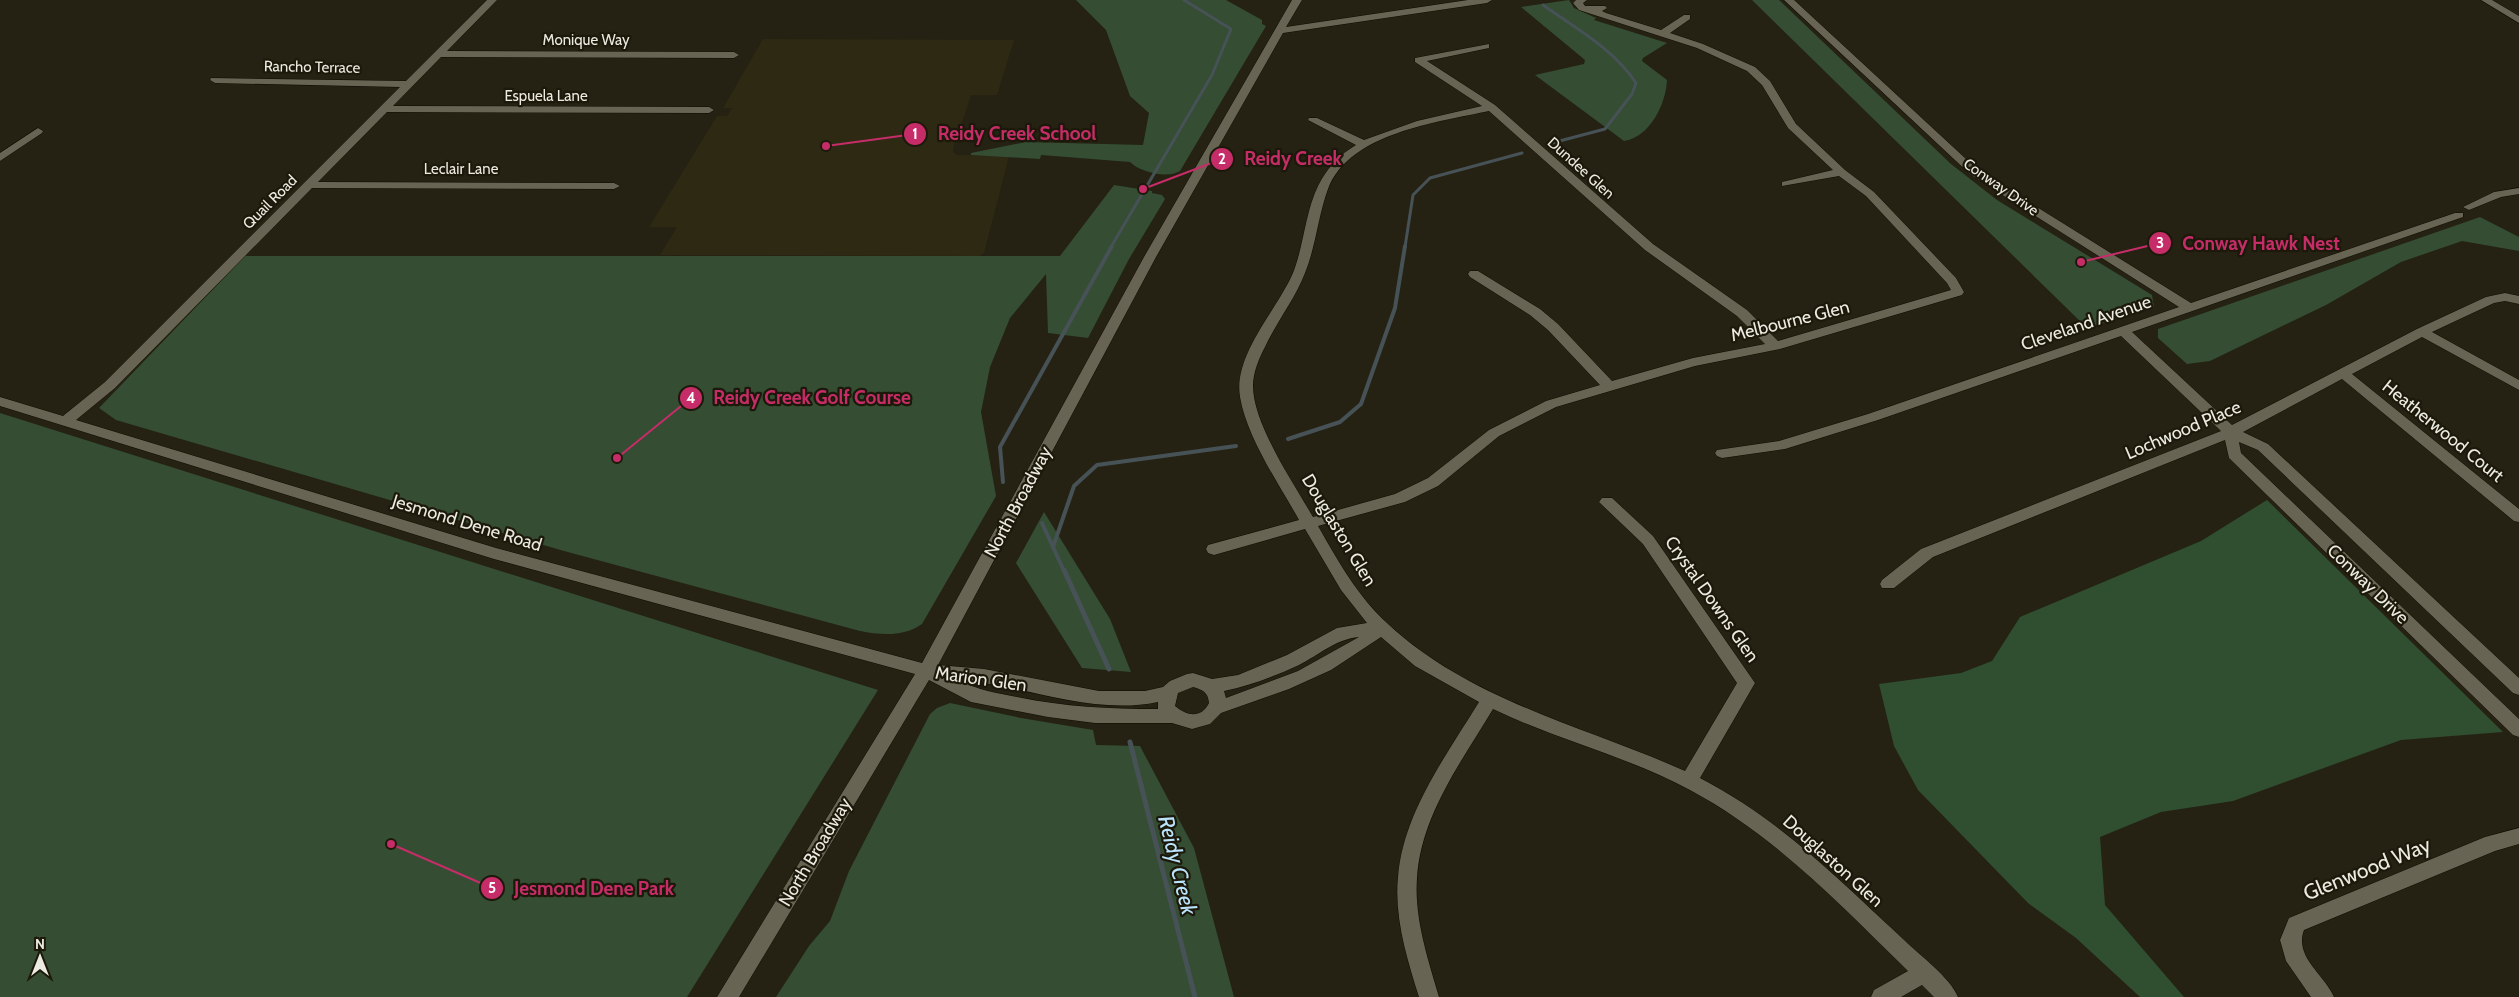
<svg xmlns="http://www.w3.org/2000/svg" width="2519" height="997" font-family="Cabin,sans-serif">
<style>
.built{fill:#2d2913}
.green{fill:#344d33}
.forest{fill:#304e30}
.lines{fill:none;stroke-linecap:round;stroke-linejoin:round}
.stream-far2{stroke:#475256;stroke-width:3}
.stream-far1{stroke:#475256;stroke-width:4}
.stream{stroke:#475256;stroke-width:5}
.minor-casing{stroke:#0e0b01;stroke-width:1}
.minor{fill:#676453;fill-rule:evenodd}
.labels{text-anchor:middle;stroke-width:4.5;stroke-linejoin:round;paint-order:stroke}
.far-street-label{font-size:15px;fill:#ecebe1;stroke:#1c190a}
.street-label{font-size:18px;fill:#ecebe1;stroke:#1c190a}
.near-street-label{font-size:21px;fill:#ecebe1;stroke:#1c190a}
.near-water-label{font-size:22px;font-style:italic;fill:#bae3fc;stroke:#1c190a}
.leader{fill:none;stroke:#c62d68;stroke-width:2}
.callout-dot{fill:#c62d68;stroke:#1c190a;stroke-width:2}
.mark-label{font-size:15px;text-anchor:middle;font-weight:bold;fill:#fff}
.callout-label{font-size:19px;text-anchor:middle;font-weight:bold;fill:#c62d68;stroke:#1c190a;stroke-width:4.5;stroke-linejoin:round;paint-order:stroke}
</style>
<rect width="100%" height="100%" fill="#252213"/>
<path class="built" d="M763,39L1014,40L997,95H971L953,149V152L957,155L1009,156L984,253L980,256L660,255L677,227H649L717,116H727L732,108H723Z"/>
<path class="green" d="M1076,0H1226L1262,20V24L1266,26L1180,171C1167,179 1140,172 1130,162L1041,155L1040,159L971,155V153L1026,142L1143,145L1149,113L1130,96L1106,30Z
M1569,0L1574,8L1596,18L1594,20L1667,43L1643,58L1642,61L1667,80C1666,104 1650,137 1624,141L1535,75L1584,64L1585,60L1521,7Z
M1752,0H1779L1951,164L1997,200L2152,295L2154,307L2087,328Z
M1114,185L1152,191V193L1162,195L1165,199L1129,259L1088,338L1048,333L1046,274L1010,318L990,367L981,412L996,496L922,624C904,637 881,635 860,631L564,551L116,420L99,408L245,256H1060Z
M2480,217L2519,237V251L2462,241L2401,262L2326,305L2210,361L2187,364L2158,338V329Z
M0,413L878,690L687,997H0Z
M1044,512L1110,619L1131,672L1082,668L1016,563Z
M950,703L1021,718L1093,730L1096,745L1140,746L1194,848L1234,997H776L809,946L830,921L849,871L930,714L937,708Z"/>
<path class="forest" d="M2267,500L2503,732L2401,740L2233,801L2161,812L2100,837L2105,905L2184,997H2140L2076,938L2028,903L1918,790L1894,746L1879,684L1961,673L1992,661L2020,617L2201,541Z"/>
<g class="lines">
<path class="stream-far2" d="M1543,5C1575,28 1614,49 1636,83L1632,94L1605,129L1552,143
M1111,247L1212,75L1231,29L1184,0
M1405,247L1413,195L1430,178L1522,153"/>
<path class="stream-far1" d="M1288,439L1340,422L1361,404L1395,308L1405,246
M1003,482L1000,447L1112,246
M1042,523L1064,571
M1053,547L1074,486L1097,465L1236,446"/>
<path class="stream" d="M1064,570L1109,669
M1130,742L1195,997"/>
<defs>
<path id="minor" d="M487,0H497L447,51L734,52L739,55L734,58L441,57L393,106L709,107L714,110L709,113L387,112L318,182L614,183L620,186L614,189L312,188L115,388L76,420L496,548L922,663L1144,257L1292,0H1302L1286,27L1468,0H1492L1487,3L1283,33L1156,257L938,665L984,669L1099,691H1145L1163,687L1170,681L1187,674L1193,673L1212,679L1238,675L1287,655L1337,628L1367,623L1341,590L1305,529L1214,555L1208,553L1206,549L1208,545L1299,520C1279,484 1247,438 1240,397C1233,355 1277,310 1293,273C1304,245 1305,213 1318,186C1327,168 1339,155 1356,145L1308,120L1309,118H1317L1364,140L1417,121L1482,106L1415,62V58L1489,44V48L1427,61L1495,105L1653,244L1747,310L1778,341L1951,290L1947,283L1866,196L1839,176L1782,186V182L1833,170L1788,128L1762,85L1747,71L1697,48L1579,10L1573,3L1576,0H1587L1583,3L1585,6H1605L1607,8L1602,11L1606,13L1661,30L1684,15H1690V19L1670,33L1703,44L1755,67L1770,81L1796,124L1845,170L1874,192L1956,278L1964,292L1962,295L1780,349L1695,366L1556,407L1499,436L1438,486L1405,502L1318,526C1338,561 1358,597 1388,624C1471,701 1584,726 1685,771L1737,683L1643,544L1599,502L1602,498H1612L1653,536L1755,683L1700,778C1782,821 1836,877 1903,939C1919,955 1950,977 1958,997H1934L1922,985L1901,997H1871L1874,990L1908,971C1840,904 1774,835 1690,790C1627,756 1557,740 1493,709C1462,761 1421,815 1417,878C1414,918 1428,959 1439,997H1419C1407,959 1394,917 1398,877C1403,813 1446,756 1479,702L1415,666L1381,637L1331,670L1289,689L1221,713L1210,724L1192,729L1172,723H1095L1048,717L971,702L929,680L739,997H717L915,674L494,559L0,406V397L63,416L105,382L400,87L215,83L210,80L211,78L406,81ZM1489,111L1645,250L1737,316L1765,344L1693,358L1612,381L1558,324L1540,309L1478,271H1470L1468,274L1470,277L1530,315L1548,330L1600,385L1546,401L1489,430L1428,478L1395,494L1313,517C1294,484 1253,424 1253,386C1253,373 1259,358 1265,347C1277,321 1295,299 1305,273C1316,246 1318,216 1328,189C1349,133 1438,122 1489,111ZM1359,637L1298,671L1226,698L1224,691C1250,686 1275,676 1299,665C1319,655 1336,639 1359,637ZM959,680C1025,685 1090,716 1158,702V709C1108,709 1066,707 1017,697C996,693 977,690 959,680ZM1193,687C1203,690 1208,692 1209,703C1201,719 1187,716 1175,706L1178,693Z
M1784,0H1794L1979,171L2191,303L2455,213H2463V217L2132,332L2232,425L2417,329L2486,297L2505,293L2519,296V304L2505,301L2494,303L2432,332L2519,380V390L2422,337L2352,374L2519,509V522L2514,521L2342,379L2243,432L2268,444L2519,678V695L2513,693L2258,450L2239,442L2241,453L2519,719V737L2513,735L2229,458L2225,440L1933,557L1894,588H1882L1880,584L1882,580L1921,549L2221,431L2121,336L1878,420L1785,449L1722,458L1717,456L1715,453L1717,450L1779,441L1868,414L2179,307L1971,175Z
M2481,0H2492L2519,16V23Z
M38,128L43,131L42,133L0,161V153Z
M2519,188V194L2501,197L2469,210L2463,207L2494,192Z
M2519,828V844L2495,851L2304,930C2294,957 2324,974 2334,997H2311L2286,961L2280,940L2289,918L2485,837Z"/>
</defs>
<use href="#minor" class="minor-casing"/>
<use href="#minor" class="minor"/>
</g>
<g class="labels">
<g class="far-street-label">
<text x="586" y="45">Monique Way</text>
<text transform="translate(312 67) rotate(1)" y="5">Rancho Terrace</text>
<text x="546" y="101">Espuela Lane</text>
<text transform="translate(1581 168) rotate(42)" y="5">Dundee Glen</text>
<text x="461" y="174">Leclair Lane</text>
<text transform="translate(2001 187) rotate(35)" y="5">Conway Drive</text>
<text transform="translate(270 202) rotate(-45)" y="5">Quail Road</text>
</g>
<g class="street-label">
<text transform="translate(1790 321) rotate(-14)" y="6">Melbourne Glen</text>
<text transform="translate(2086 323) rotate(-19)" y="6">Cleveland Avenue</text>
<text transform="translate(2183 430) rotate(-23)" y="6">Lochwood Place</text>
<text transform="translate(2443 431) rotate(39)" y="6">Heatherwood Court</text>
<text transform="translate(1018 502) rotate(-62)" y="6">North Broadway</text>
<text transform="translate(467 523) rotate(17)" y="6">Jesmond Dene Road</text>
<text transform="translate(1339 530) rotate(59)" y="6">Douglaston Glen</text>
<text transform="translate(2368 584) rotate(44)" y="6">Conway Drive</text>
<text transform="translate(1712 599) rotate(55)" y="6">Crystal Downs Glen</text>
<text transform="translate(981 679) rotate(8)" y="6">Marion Glen</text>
<text transform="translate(815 852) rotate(-59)" y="6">North Broadway</text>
<text transform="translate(1833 861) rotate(42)" y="6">Douglaston Glen</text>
</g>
<g class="near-street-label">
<text transform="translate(2367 869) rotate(-22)" y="7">Glenwood Way</text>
</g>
<g class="near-water-label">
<text transform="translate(1178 865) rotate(76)" y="8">Reidy Creek</text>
</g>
</g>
<path class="leader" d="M826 146L915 134M1143 189L1222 159M2081 262L2160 243M617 458L691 398M391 844L492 888"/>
<g class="callout-dot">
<circle cx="826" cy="146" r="5"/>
<circle cx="1143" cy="189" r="5"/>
<circle cx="2081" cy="262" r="5"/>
<circle cx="617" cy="458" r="5"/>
<circle cx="391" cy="844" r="5"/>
<circle cx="915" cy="134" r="12"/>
<circle cx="1222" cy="159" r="12"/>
<circle cx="2160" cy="243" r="12"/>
<circle cx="691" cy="398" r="12"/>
<circle cx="492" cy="888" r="12"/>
</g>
<g class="mark-label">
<text x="915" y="139">1</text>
<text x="1222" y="164">2</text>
<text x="2160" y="248">3</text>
<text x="691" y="403">4</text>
<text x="492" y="893">5</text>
</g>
<g class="callout-label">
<text x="1017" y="140">Reidy Creek School</text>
<text x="1293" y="165">Reidy Creek</text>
<text x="2261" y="250">Conway Hawk Nest</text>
<text x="812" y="404">Reidy Creek Golf Course</text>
<text x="594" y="895">Jesmond Dene Park</text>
</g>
<g transform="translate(40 957)" stroke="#1c190a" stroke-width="4" paint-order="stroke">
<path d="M0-4L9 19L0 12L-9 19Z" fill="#ecebe1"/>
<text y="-8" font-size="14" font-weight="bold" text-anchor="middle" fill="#ecebe1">N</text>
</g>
</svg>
